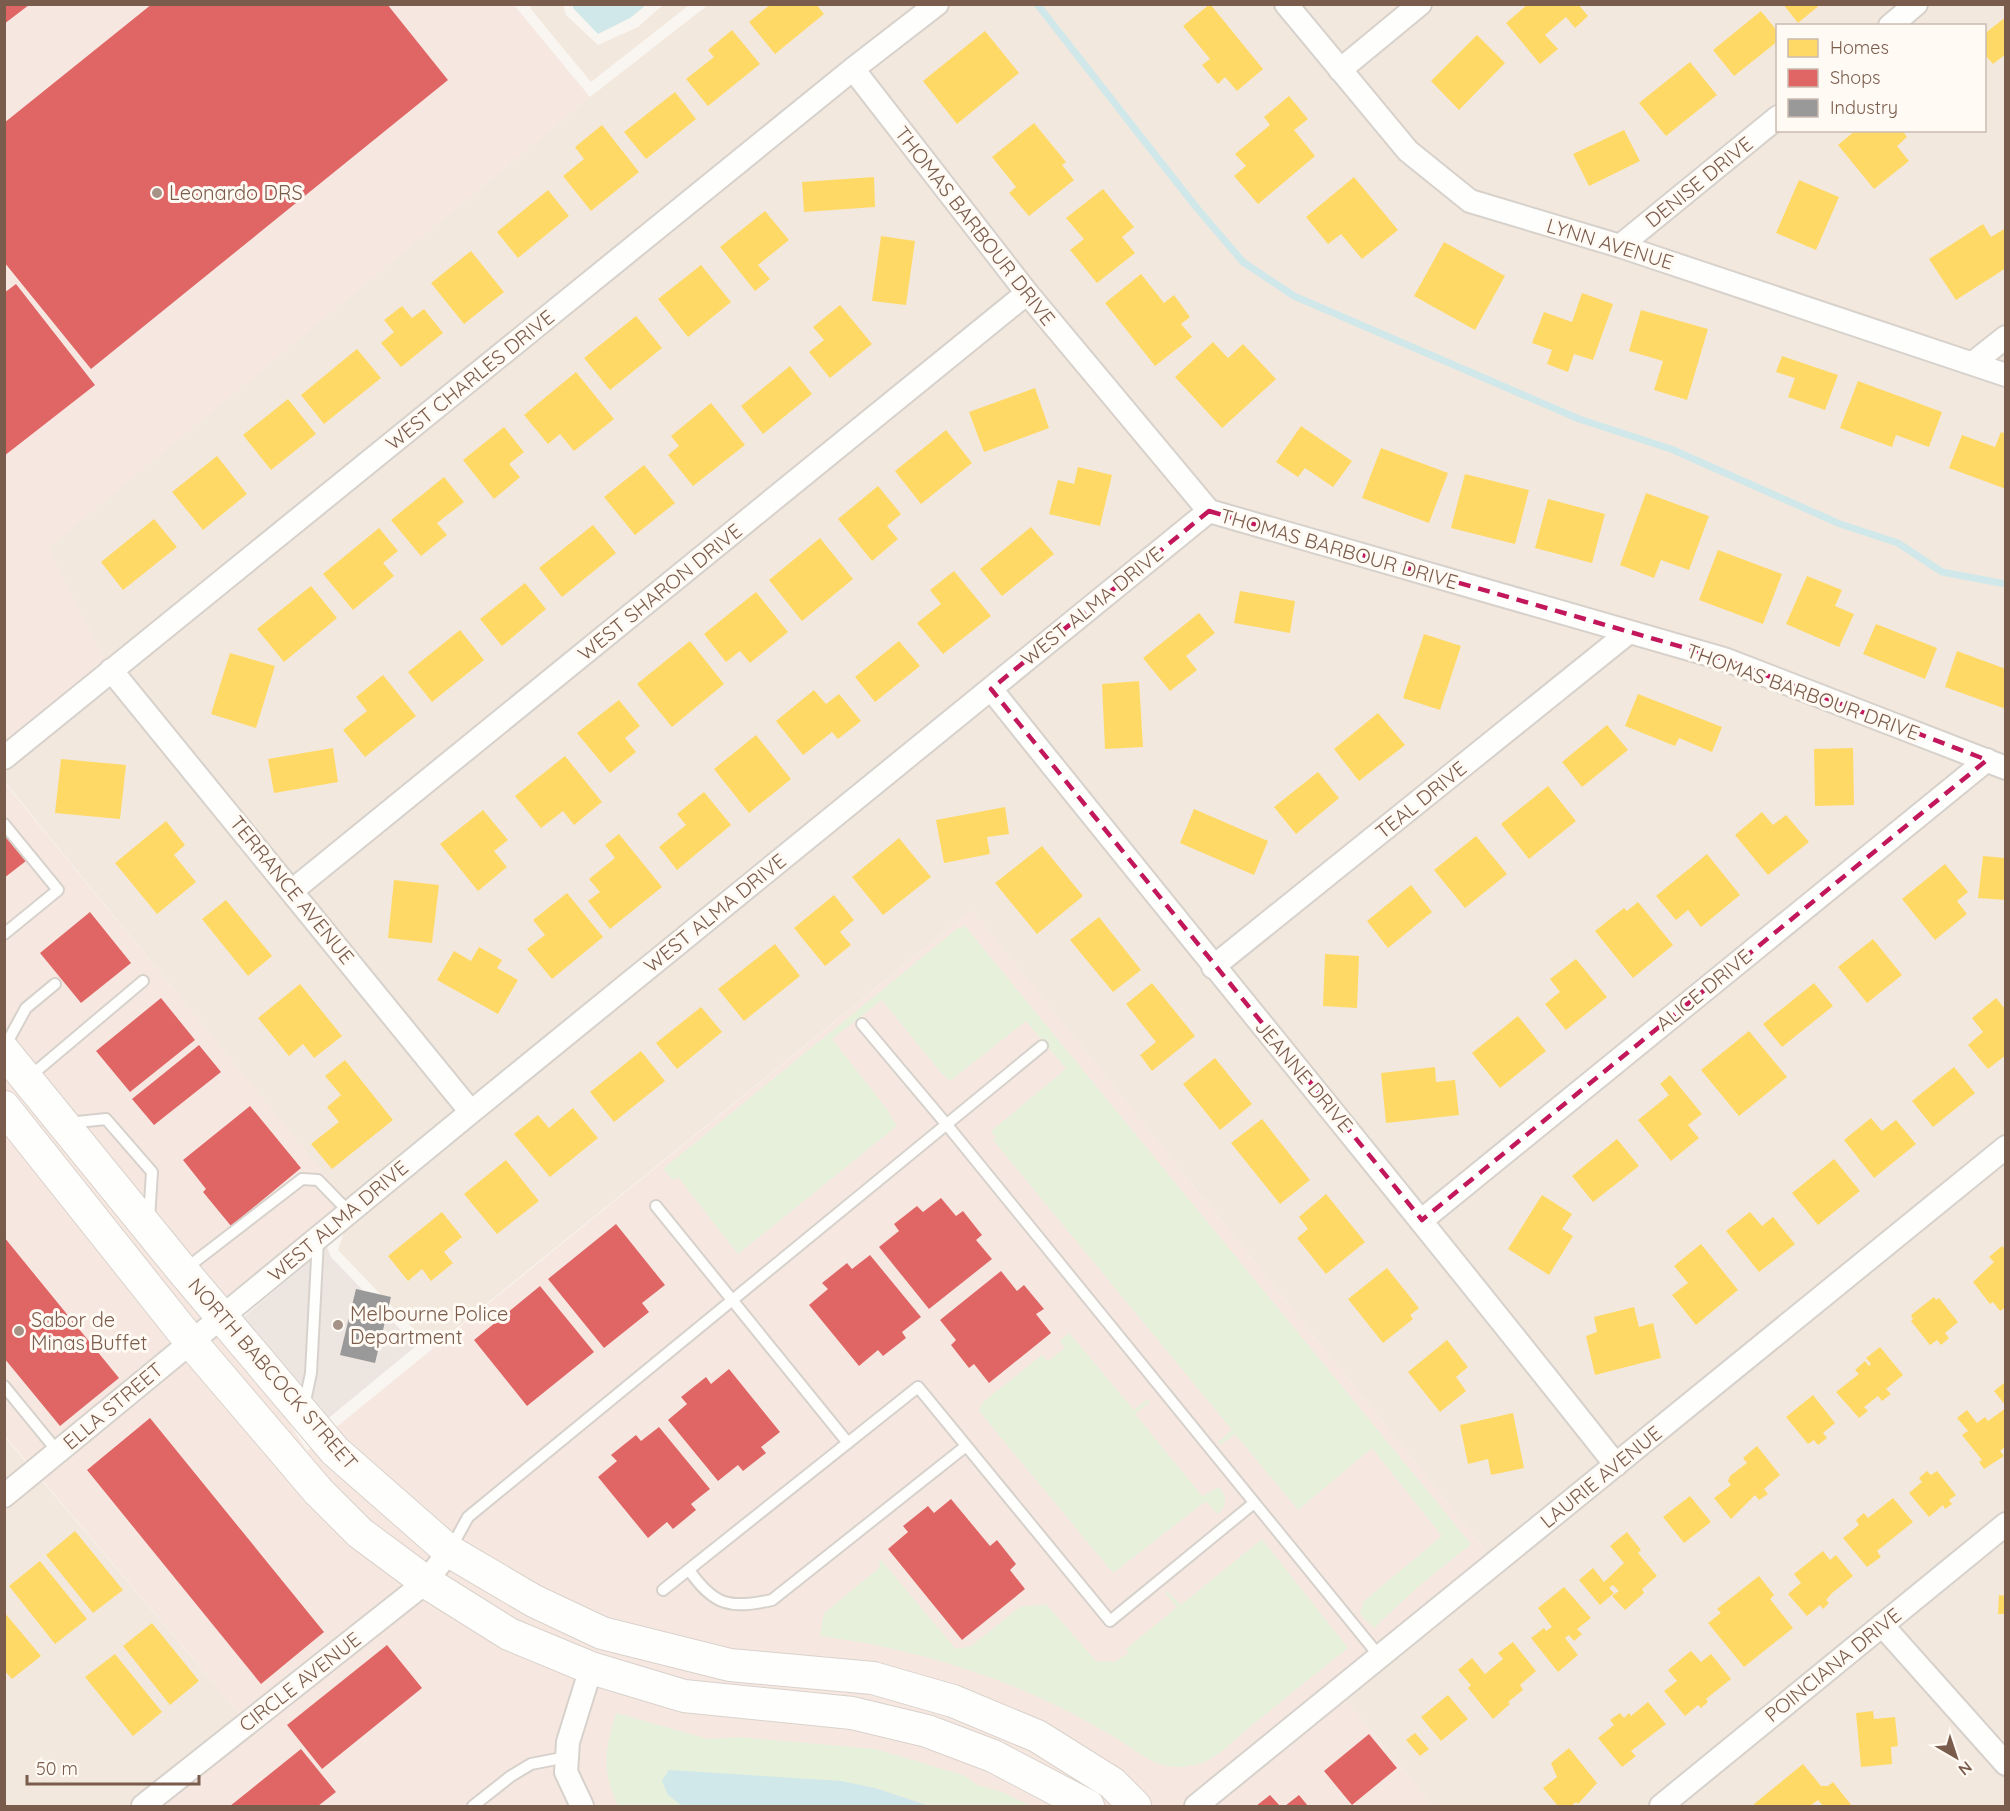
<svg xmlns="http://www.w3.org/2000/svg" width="2010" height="1811" font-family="Quicksand,sans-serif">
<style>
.residential{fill:#f2e8de;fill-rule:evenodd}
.commercial{fill:#f6e8e1}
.industrial{fill:#ede5e0}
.green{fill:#e7f0db}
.water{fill:#d0e8ea}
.homes{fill:#ffd966}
.shops{fill:#e06666}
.industry{fill:#999}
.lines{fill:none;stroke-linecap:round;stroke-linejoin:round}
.stream{stroke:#d0e8ea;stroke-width:7}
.service-casing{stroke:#d7d1cb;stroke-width:14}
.minor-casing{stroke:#d7d1cb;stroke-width:26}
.secondary-casing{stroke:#d9d2cb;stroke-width:34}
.service{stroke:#fefefd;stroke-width:10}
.minor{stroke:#fefefd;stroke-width:22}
.secondary{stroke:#fefefd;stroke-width:32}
.marked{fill:none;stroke:#c2185b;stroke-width:4.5;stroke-dasharray:12 8;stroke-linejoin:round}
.poi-dot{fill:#a69286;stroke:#fffaf3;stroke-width:2}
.labels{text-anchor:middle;stroke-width:6;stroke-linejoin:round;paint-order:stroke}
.street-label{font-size:20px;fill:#7a5c4d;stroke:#fffaf3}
.poi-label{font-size:20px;fill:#7a5c4d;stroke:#fffaf3;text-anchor:start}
</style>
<rect width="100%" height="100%" fill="#f9f5f0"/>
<path class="residential" d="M531,5H563L566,15L598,45L638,27L663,5H689L591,82L530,8Z
M708,5H2005V1806H1433L1337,1690L1486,1551L972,910L432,1348L338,1250L352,1209L5,782V758L111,670L47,548L590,97ZM1778,26H1984V130H1778Z
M4,1436L239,1713L142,1806H5Z"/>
<path class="commercial" d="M5,5H514L590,97L48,548L111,670L5,758Z
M4,782L353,1209L222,1317L307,1451L972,910L1486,1551L1379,1657L1337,1690L1433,1806H142L239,1713L5,1436Z"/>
<path class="industrial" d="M327,1247L331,1257L416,1346L325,1421L240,1320Z"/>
<path class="green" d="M965,926L1471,1544L1420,1585L1374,1628L1360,1614L1364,1601L1442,1536L1372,1448L1298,1510L1235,1434L1220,1445L1218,1442L1232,1430L993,1140L996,1138L991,1131L1066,1069L1026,1021L950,1081L941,1073L882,1000L832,1039L890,1113L889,1114L897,1126L738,1254L678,1177L673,1180L663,1169L958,928Z
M1069,1333L1134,1410L1148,1399L1150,1402L1135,1414L1202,1496L1219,1487C1227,1497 1228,1507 1217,1514L1206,1501L1113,1573L979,1411L983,1402L1042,1355L1048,1361L1065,1348L1060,1341Z
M1262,1539L1348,1648C1314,1675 1279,1703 1245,1731C1233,1741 1217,1758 1202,1763C1159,1776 1145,1755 1111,1735C1023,1682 922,1649 820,1636L824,1613L879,1568L880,1559L956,1649L971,1646L1020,1607L1046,1604L1096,1661L1115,1662L1129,1653L1126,1649L1177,1607L1165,1593L1167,1591L1181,1605Z
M616,1713L708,1739L739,1737L875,1749L963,1775L977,1785L1002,1792L1031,1806H929L875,1788L668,1795L682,1806H618C601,1769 605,1751 616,1713Z"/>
<path class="water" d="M573,5V4L646,5L630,18L598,34L573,8Z
M669,1770L841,1781L875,1788L929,1806H682L668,1795L662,1781Z"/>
<path class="homes" d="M771,4H816L824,14L775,54L749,22Z
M1210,4L1263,69L1237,91L1225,77L1218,84L1202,65L1210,59L1183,26Z
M1528,4H1578L1588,16L1575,28L1566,17L1545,35L1558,49L1540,64L1506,23Z
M1783,4H1821L1798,23Z
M1761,11L1778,32V41L1734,76L1713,50Z
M2006,17V54L1993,64L1984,54V34Z
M732,30L760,64L708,106L686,79L714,57L708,50Z
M985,31L1019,73L957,124L923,81Z
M1477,35L1505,63L1459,110L1431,81Z
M1690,62L1717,95L1666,136L1639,103Z
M675,92L696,119L646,159L624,132Z
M1289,96L1308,119L1294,130L1315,156L1258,204L1234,176L1246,166L1235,154L1270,125L1264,117Z
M1034,123L1066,162L1062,165L1074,180L1029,216L1009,193L1016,187L992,157Z
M602,125L639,172L591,211L563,176L584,159L575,147Z
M1624,130L1640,161L1589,186L1573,154Z
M1856,130H1902L1907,137L1897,146L1909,161L1874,189L1838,145Z
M874,177L875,207L804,212L802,182Z
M1354,177L1398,230L1362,259L1341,234L1328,244L1306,217Z
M1799,180L1839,197L1816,250L1776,233Z
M1103,189L1134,227L1122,237L1135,253L1097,283L1070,250L1084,239L1066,218Z
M548,190L569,216L518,258L497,232Z
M765,211L789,240L758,265L770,279L755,291L720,247Z
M1983,224L1991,237L2006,228V268L1956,300L1929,259Z
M881,236L915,241L906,305L872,301Z
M1444,242L1505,276L1475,330L1414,296Z
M471,251L504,292L464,324L431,283Z
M701,265L731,302L688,337L658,299Z
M1141,274L1164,303L1174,295L1190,317L1181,324L1192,337L1155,366L1105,303Z
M1582,293L1613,304L1593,360L1574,354L1568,372L1547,364L1552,350L1532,343L1544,312L1572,322Z
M840,305L872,344L830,378L809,352L824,340L813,327Z
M402,306L412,318L424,309L443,333L401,367L381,343L394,332L384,320Z
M1641,310L1708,329L1687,400L1654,390L1663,361L1629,351Z
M636,316L662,348L610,390L584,358Z
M1213,342L1228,358L1243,344L1276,379L1222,428L1175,377Z
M357,349L381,378L324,424L301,395Z
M1782,356L1838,375L1825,410L1788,397L1795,378L1776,372Z
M790,366L812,394L763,434L741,406Z
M576,372L614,419L574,451L560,434L548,444L524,415Z
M1858,381L1942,412L1929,447L1896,435L1892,447L1840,428Z
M1035,388L1049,428L984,452L969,412Z
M288,399L316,434L271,470L243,435Z
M711,403L745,445L693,486L668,455L679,446L671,436Z
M1301,426L1352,461L1333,487L1305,468L1298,477L1276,462Z
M504,427L524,452L509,464L520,477L494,499L463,460Z
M946,430L972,463L921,504L895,471Z
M2001,432L2006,434V489L1949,468L1962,435L1995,447Z
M1381,448L1448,473L1429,523L1362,498Z
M217,456L247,494L203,530L172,492Z
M644,465L675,503L635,535L604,497Z
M1078,467L1112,475L1100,526L1049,514L1058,480L1074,484Z
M1465,474L1529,490L1515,544L1451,528Z
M444,477L464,502L437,523L447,535L421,556L391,520Z
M878,486L901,514L887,526L898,539L872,561L838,519Z
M1646,493L1709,516L1689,570L1661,560L1654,578L1620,565Z
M1548,499L1605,514L1592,563L1535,548Z
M154,519L177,547L123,590L101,562Z
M593,525L616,553L562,597L539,568Z
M1031,527L1054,554L1002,596L980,569Z
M379,528L398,551L383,563L394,576L353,610L323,574Z
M820,538L853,579L802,621L769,580Z
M1718,550L1782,574L1763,624L1699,600Z
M954,571L991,616L943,654L917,623L941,604L930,590Z
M1807,576L1842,590L1835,606L1854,614L1839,647L1786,624Z
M525,583L546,609L502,646L480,619Z
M311,586L337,618L284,662L257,629Z
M1240,591L1295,601L1290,633L1234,623Z
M756,592L788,632L750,663L740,651L726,662L704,634Z
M1199,613L1215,633L1186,656L1197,670L1170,691L1143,658Z
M1876,624L1937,648L1925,679L1863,654Z
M460,630L484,660L432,702L408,672Z
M1424,634L1461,646L1440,710L1403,698Z
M690,641L724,684L672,727L637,684Z
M899,641L920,666L875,702L855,677Z
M1957,651L2006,669V709L1945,687Z
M230,653L275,666L256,728L211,714Z
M383,675L416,716L365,757L343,730L367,711L356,697Z
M1139,681L1143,747L1105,749L1102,684Z
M814,690L826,704L839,694L861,721L838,739L832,732L803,755L776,721Z
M1638,694L1722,727L1712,752L1679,738L1675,746L1625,726Z
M619,700L640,726L625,738L636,752L610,773L577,733Z
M1378,713L1405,745L1359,781L1334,749Z
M1607,725L1628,750L1582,787L1562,762Z
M756,735L791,779L749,813L714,769Z
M333,748L338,782L274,793L268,759Z
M1853,748L1854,805L1815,806L1814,749Z
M565,756L602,802L574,825L563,811L541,828L515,796Z
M61,759L126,765L120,819L55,813Z
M1318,772L1339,798L1296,834L1274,807Z
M1548,786L1576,821L1529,859L1501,824Z
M704,792L731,825L677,870L659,847L686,825L677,814Z
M1005,807L1009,834L987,837L990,854L944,863L936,820Z
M1194,809L1268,841L1254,875L1180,843Z
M483,810L508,840L494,851L507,867L478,891L440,844Z
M1762,812L1773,825L1786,815L1809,842L1768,875L1735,835Z
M166,821L185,845L174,855L196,882L157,914L115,863Z
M619,834L662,887L610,929L588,901L600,892L589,879L615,858L605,845Z
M1476,836L1507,874L1465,908L1434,870Z
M899,838L931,877L883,915L852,877Z
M1042,846L1083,896L1037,934L995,883Z
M1707,854L1740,895L1701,927L1688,910L1676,920L1656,896Z
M1983,856L2006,858V900L1978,898Z
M1945,864L1968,892L1957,901L1967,914L1935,940L1902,899Z
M394,880L439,885L432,943L388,938Z
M1411,885L1432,912L1388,948L1367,921Z
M567,893L603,937L552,979L527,949L545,935L533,920Z
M834,895L854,920L840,932L851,945L825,966L794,928Z
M226,900L272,956L248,976L202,919Z
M1638,902L1673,945L1633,978L1595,931L1624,908L1627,911Z
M1099,917L1141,970L1113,992L1070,940Z
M1873,939L1902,975L1867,1003L1838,967Z
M775,944L800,976L744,1021L718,989Z
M479,947L502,960L497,968L518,980L498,1014L437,980L454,951L471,961Z
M1325,954L1359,956L1357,1008L1323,1006Z
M1576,959L1607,997L1566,1030L1545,1004L1560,992L1550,979Z
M1152,983L1195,1036L1152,1071L1140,1055L1156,1042L1126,1004Z
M1814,983L1833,1006L1782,1047L1763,1024Z
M300,984L342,1036L314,1058L303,1044L289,1056L258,1018Z
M1996,998L2006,1010V1055L1988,1069L1968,1045L1983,1032L1972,1018Z
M701,1007L722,1032L677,1069L656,1043Z
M1518,1016L1546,1051L1500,1088L1472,1053Z
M1749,1031L1787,1077L1739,1116L1701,1070Z
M641,1051L665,1081L614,1122L590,1092Z
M1215,1058L1252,1104L1220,1130L1183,1084Z
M345,1060L393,1120L332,1169L311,1144L339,1122L327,1107L341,1095L325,1076Z
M1435,1067L1436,1082L1455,1080L1459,1115L1386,1123L1381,1073Z
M1954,1067L1975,1093L1933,1127L1912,1101Z
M1670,1075L1702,1114L1688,1125L1699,1138L1671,1161L1638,1120L1669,1095L1660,1084Z
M573,1108L598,1138L550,1177L514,1134L538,1115L549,1128Z
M1871,1118L1882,1131L1896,1120L1916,1144L1874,1178L1844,1140Z
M1262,1119L1310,1180L1280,1204L1231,1143Z
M1617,1139L1639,1166L1593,1202L1572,1176Z
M1834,1159L1860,1191L1818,1225L1792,1193Z
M506,1160L539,1201L497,1234L464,1194Z
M1326,1194L1365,1242L1326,1274L1297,1238L1308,1229L1299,1217Z
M1542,1195L1572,1214L1562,1229L1573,1236L1549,1275L1508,1249Z
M442,1212L462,1237L444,1252L453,1263L431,1281L422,1269L408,1281L388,1256Z
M1750,1212L1762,1226L1773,1217L1795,1244L1759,1272L1726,1231Z
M1701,1244L1738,1290L1696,1325L1672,1295L1688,1283L1674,1266Z
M2002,1246L2006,1250V1307L2000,1311L1993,1302L1990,1304L1973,1282L1994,1262L1989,1257Z
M1387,1268L1419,1308L1410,1315L1413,1319L1383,1343L1348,1299Z
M1934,1297L1936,1300L1939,1298L1958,1322L1945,1333L1949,1338L1941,1345L1937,1340L1930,1345L1911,1321L1913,1319L1911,1315Z
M1634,1307L1639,1327L1653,1323L1661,1358L1595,1375L1586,1336L1597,1332L1594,1317Z
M1447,1340L1468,1367L1456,1377L1466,1391L1440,1412L1408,1372Z
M1880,1347L1903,1375L1886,1389L1891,1394L1882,1401L1878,1396L1864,1407L1868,1411L1859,1418L1836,1392L1859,1374L1855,1370L1865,1361L1869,1366L1871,1364L1866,1358Z
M2004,1383L2006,1385V1406L1994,1391Z
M1813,1395L1835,1423L1823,1433L1827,1438L1818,1445L1814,1440L1808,1444L1786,1417Z
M2006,1408V1446L2000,1451L2004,1456L1984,1469L1979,1462L1982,1460L1962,1435L1968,1431L1957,1418L1967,1410L1977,1423L1985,1417L1988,1421Z
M1513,1413L1524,1468L1491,1475L1488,1459L1468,1464L1460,1425Z
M1757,1446L1780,1475L1764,1489L1768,1494L1759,1500L1755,1495L1731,1519L1714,1498L1731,1485L1728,1481L1730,1476L1747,1463L1743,1458Z
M1927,1471L1931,1475L1937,1471L1956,1495L1949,1500L1952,1504L1945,1509L1943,1505L1929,1517L1909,1493L1922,1482L1919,1478Z
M1690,1496L1711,1522L1684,1543L1663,1517Z
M1893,1498L1913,1522L1877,1551L1881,1557L1867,1567L1843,1538L1859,1525L1856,1520L1864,1513L1868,1518Z
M75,1531L123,1590L93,1613L46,1555Z
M1627,1532L1641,1550L1638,1553L1657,1576L1642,1589L1644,1593L1625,1610L1612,1596L1619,1591L1613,1585L1609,1588L1614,1593L1600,1605L1579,1580L1593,1568L1604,1582L1624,1563L1610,1546Z
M1823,1551L1830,1560L1836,1555L1853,1576L1832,1593L1826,1600L1829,1603L1823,1609L1820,1605L1807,1616L1788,1594L1801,1583L1794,1574Z
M40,1561L87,1619L55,1644L9,1586Z
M1759,1576L1774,1595L1770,1599L1793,1628L1744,1667L1708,1623L1721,1613L1717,1609Z
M1564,1587L1591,1618L1577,1629L1582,1634L1574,1641L1569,1635L1565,1638L1578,1655L1558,1672L1531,1638L1544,1628L1546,1631L1552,1627L1538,1608Z
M1999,1595L2006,1596V1614H1998Z
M4,1612L41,1656L12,1679L4,1670Z
M152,1623L199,1681L170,1705L123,1646Z
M1513,1642L1536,1671L1520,1685L1523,1690L1508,1702L1510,1704L1493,1719L1468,1688L1471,1685L1458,1670L1472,1658L1485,1674L1503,1659L1498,1653Z
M1691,1651L1701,1662L1711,1654L1731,1679L1706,1699L1708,1702L1701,1708L1698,1705L1685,1716L1664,1691L1677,1681L1668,1670Z
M115,1654L162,1712L133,1736L85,1677Z
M1448,1695L1468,1719L1441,1741L1421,1717Z
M1648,1702L1666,1724L1631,1751L1636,1756L1622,1767L1598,1738L1614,1725L1610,1720L1620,1713L1624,1718L1629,1713L1631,1716Z
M1873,1711L1874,1719L1895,1717L1898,1746L1891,1747L1892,1764L1861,1767L1856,1713Z
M1415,1733L1429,1749L1420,1756L1406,1740Z
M1569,1748L1597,1783L1578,1804L1576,1802L1571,1806H1558L1543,1788L1557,1777L1551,1763Z
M1803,1764L1821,1786H1828L1833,1782L1852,1806H1823L1818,1800L1810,1806H1756L1754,1804Z"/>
<path class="shops" d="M152,4H387L448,80L91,369L4,262V123Z
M4,5H29L4,24Z
M16,284L95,385L4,456V293Z
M4,835L26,861L4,878Z
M90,912L131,963L81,1003L40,953Z
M161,998L195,1040L130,1092L96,1051Z
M199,1045L221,1072L154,1125L132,1099Z
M250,1106L301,1168L231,1226L203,1192L206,1189L183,1160Z
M941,1198L956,1216L963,1211L982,1235L976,1240L992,1259L929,1309L879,1247L899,1231L894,1224L917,1206L923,1212Z
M616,1224L665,1285L642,1303L649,1312L604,1348L548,1279Z
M4,1237L119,1378L60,1426L4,1358Z
M870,1255L921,1317L902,1332L906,1338L883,1356L878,1350L859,1366L809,1305L828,1289L822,1283L847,1263L852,1269Z
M1001,1271L1017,1291L1024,1285L1044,1309L1036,1314L1051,1333L989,1383L974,1364L969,1368L951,1345L956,1340L940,1320Z
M540,1286L594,1352L527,1406L474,1340Z
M729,1369L780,1432L761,1447L766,1453L743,1471L738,1465L718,1481L668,1420L687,1404L681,1397L706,1377L711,1384Z
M150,1418L324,1632L261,1684L87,1470Z
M659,1427L710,1489L691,1504L696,1510L673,1529L667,1522L648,1538L598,1477L617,1461L611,1455L636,1435L641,1441Z
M951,1499L990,1546L997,1540L1016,1564L1010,1570L1025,1589L962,1640L888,1549L908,1532L903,1526L928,1506L934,1513Z
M387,1645L422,1688L322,1769L287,1725Z
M1369,1734L1397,1768L1352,1805L1324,1771Z
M301,1749L336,1792L318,1806H230Z
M1270,1795L1280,1806H1256Z
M1299,1795L1308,1806H1285Z"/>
<path class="industry" d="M356,1289L391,1297L375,1363L340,1355Z"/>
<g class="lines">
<path class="stream" d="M1037,4L1196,207L1243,262L1294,296L1579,419L1671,449L1840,524L1898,543L1942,572L2006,584"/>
<defs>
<path id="service" d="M4,824L58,890L4,934
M862,1024L947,1125L1380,1657
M4,1048L26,1008L55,984
M28,1078L143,981
M68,1123L106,1119L152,1172L149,1219
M656,1206L848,1443
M184,1270L302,1179L318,1180L349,1212
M4,1386L58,1452
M304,1406L311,1373L318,1240
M451,1548L468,1517L1042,1046
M689,1570C714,1606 730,1609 772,1600L966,1446
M663,1590L918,1387L1110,1621L1254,1503
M473,1806L511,1776L531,1764L567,1757"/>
<path id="minor" d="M1286,4L1408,151L1470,201L1620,246L2006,375
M1890,26L1916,4
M853,69L1027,293L1209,511L1724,659L2006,768
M1340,70L1420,4
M1620,246L1778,117
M1973,363L2006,337
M111,670L471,1112
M991,689C1198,948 1410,1204 1616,1465
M4,758L853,69L937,4
M293,890L1027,293
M1213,967L1629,632
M1422,1220L1987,760
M4,1496L471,1112L1209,511
M1882,1625L2006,1764
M143,1806L426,1582L449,1551
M582,1806L566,1772L568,1742L591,1668
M1196,1806L2006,1147
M1661,1806L2006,1524"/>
<path id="secondary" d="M4,1051L183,1271L335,1451L449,1551L534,1601L602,1633L730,1665L873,1678L953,1701L1037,1736L1112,1783L1135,1806
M4,1107L191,1342L318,1491L360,1533L426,1582L509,1634L591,1668L684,1696L852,1713L927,1731L993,1756L1088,1806"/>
</defs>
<use href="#service" class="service-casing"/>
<use href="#minor" class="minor-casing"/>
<use href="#secondary" class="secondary-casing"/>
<use href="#service" class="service"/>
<use href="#minor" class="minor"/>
<use href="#secondary" class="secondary"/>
</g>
<path class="marked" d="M1209,511L1724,659L1987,760L1422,1220L991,689Z"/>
<g class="poi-dot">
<circle cx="157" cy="193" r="6"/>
<circle cx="338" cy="1325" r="6"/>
<circle cx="19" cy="1331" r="6"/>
</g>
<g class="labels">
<g class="street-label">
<text transform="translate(1699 182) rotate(-39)" y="7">DENISE DRIVE</text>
<text transform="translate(975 226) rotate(52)" y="7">THOMAS BARBOUR DRIVE</text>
<text transform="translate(1610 244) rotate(17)" y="7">LYNN AVENUE</text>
<text transform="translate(470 380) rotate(-39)" y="7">WEST CHARLES DRIVE</text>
<text transform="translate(1339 549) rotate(16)" y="7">THOMAS BARBOUR DRIVE</text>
<text transform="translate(660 592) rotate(-39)" y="7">WEST SHARON DRIVE</text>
<text transform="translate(1092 606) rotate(-39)" y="7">WEST ALMA DRIVE</text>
<text transform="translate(1803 692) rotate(20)" y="7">THOMAS BARBOUR DRIVE</text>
<text transform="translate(1421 800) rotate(-39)" y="7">TEAL DRIVE</text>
<text transform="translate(292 890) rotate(51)" y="7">TERRANCE AVENUE</text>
<text transform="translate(715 913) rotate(-39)" y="7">WEST ALMA DRIVE</text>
<text transform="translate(1704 990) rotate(-39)" y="7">ALICE DRIVE</text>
<text transform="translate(1304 1076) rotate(50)" y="7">JEANNE DRIVE</text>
<text transform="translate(338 1221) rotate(-40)" y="7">WEST ALMA DRIVE</text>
<text transform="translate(273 1374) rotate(49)" y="7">NORTH BABCOCK STREET</text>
<text transform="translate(113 1406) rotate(-40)" y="7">ELLA STREET</text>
<text transform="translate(1601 1477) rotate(-39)" y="7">LAURIE AVENUE</text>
<text transform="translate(1833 1665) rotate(-39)" y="7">POINCIANA DRIVE</text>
<text transform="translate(300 1682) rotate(-38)" y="7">CIRCLE AVENUE</text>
</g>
<g class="poi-label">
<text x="169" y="200">Leonardo DRS</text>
<text x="350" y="1321">Melbourne Police<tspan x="350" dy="23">Department</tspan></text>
<text x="31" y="1327">Sabor de<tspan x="31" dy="23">Minas Buffet</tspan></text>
</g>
</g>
<rect width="2010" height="1811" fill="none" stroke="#7a5c4d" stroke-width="12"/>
<rect x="1776" y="24" width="210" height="108" fill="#fffaf3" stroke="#cabbb1" stroke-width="1.5"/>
<rect x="1788" y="39" width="30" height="18" fill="#ffd966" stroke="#cabbb1" stroke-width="1.5"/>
<text x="1830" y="54" font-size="18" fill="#7a5c4d">Homes</text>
<rect x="1788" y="69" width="30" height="18" fill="#e06666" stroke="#cabbb1" stroke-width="1.5"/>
<text x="1830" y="84" font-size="18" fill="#7a5c4d">Shops</text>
<rect x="1788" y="99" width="30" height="18" fill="#999999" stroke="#cabbb1" stroke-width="1.5"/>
<text x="1830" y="114" font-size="18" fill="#7a5c4d">Industry</text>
<g transform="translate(1956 1757) rotate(141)" stroke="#fffaf3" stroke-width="4.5" paint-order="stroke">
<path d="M0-4.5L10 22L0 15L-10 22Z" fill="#7a5c4d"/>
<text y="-9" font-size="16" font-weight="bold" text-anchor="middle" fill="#7a5c4d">N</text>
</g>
<path d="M27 1775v9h172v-9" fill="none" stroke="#7a5c4d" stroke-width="3"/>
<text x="36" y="1775" font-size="18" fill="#7a5c4d" stroke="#fffaf3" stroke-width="4.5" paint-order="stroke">50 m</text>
</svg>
